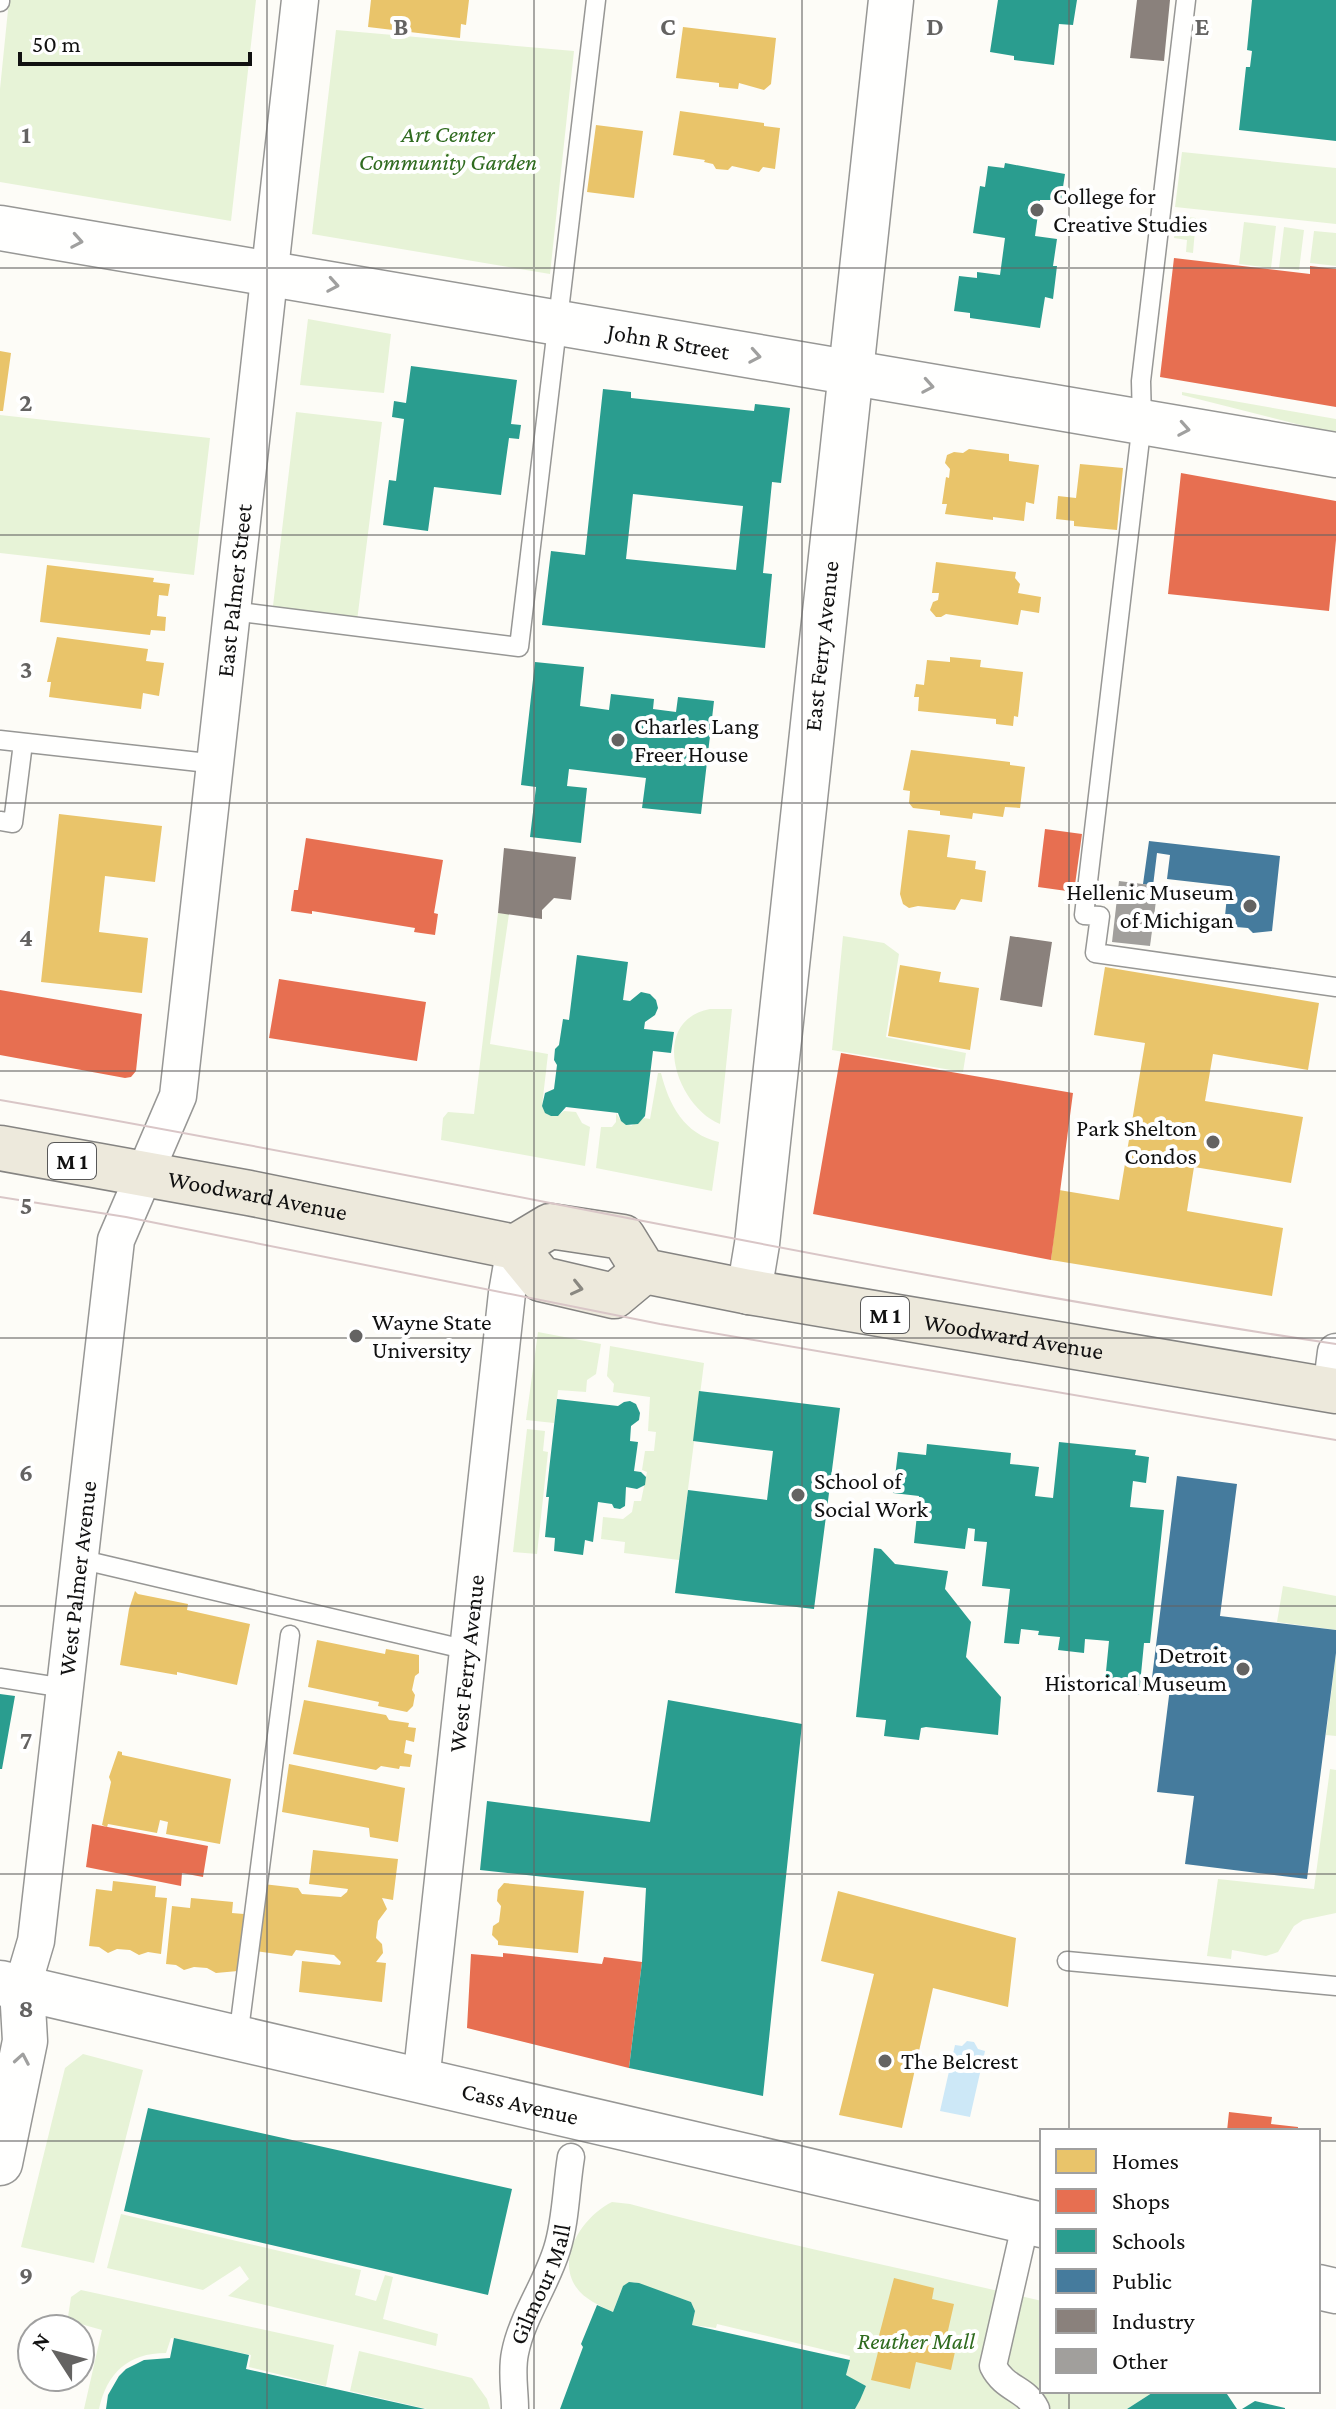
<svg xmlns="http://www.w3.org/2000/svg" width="1336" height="2409" font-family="'Crimson Pro',serif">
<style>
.green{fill:#e7f3d7}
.water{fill:#cde8f7}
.homes{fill:#e9c46a}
.shops{fill:#e76f51}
.schools{fill:#2a9d8f;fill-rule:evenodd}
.public{fill:#457b9d}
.industry{fill:#8a817c}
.building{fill:#a19f9c}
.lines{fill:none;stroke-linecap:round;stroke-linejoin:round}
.service-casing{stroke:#979795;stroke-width:21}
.pedestrian-casing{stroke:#979795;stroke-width:29}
.minor-casing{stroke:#979795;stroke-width:39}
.tertiary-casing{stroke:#979795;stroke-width:47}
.primary-casing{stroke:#858482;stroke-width:47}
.service{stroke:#fffffe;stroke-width:18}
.pedestrian{stroke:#fffffe;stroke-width:26}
.minor{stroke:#fffffe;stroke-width:36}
.tertiary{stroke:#fffffe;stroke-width:44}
.primary{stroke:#ede9dc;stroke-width:44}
.tram{stroke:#d9c6c7;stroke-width:2}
.oneway{stroke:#a0a09f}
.oneway2{stroke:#8a8881}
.grid{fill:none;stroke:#646362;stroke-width:2;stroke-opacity:0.55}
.poi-dot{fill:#646362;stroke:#fff;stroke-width:3}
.labels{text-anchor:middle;stroke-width:8;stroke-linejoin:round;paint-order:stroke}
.shield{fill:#fff;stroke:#585858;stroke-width:2}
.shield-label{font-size:22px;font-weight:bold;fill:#111}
.park-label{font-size:24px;font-style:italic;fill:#2f6b1f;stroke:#fff}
.poi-label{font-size:24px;fill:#111;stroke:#fff;text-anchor:start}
.street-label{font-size:24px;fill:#111;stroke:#fff}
.grid-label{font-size:26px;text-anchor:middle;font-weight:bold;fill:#646362;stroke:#fff;stroke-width:8;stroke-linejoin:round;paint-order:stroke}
</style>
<rect width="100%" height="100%" fill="#fdfcf7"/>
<path class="green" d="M9,0H256L231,221L0,182V89Z
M336,30L574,51L550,274L312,234Z
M1182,152L1336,168V224L1175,207Z
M1177,216L1196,218L1193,253L1186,252L1187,240L1174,238Z
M1244,222L1276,226L1271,268L1239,264Z
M1284,227L1304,230L1299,270L1279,268Z
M1314,231L1336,233V266L1310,263Z
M308,319L391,334L384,393L300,385Z
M1182,392L1336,419V434L1182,395Z
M296,412L382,422L357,621L273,606Z
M0,415L210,438L194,575L0,553Z
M498,913L509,914L490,1044L548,1054L542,1106C547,1117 555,1119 564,1111L576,1112L582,1123L590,1127L585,1166L441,1140L443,1118L448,1112L474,1114Z
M843,936L884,943L899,954L886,1037L966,1053L963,1072L832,1050Z
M710,1009H732L720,1124C676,1106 648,1021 710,1009Z
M658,1073H661C669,1105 684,1134 719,1142L712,1191L596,1168L601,1127H612L616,1122V1113L621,1121L631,1126L644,1118L650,1119Z
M538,1332L601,1344L596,1374L587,1380L586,1392L558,1390L554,1423L526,1420Z
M610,1346L704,1363L679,1560L624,1553L625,1542L601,1539L603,1517L623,1519L632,1512L634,1501H641L647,1472L642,1470L645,1451H654L656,1432L648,1431L650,1397L613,1392L614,1384L607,1376Z
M527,1429L545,1431L543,1451L548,1452L537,1554L513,1552Z
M1283,1586L1336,1596V1630L1277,1622Z
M1336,1653V1736L1326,1735Z
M1330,1769L1336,1770V1913L1303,1920L1294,1926L1278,1952L1266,1956L1232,1950L1231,1959L1207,1956L1218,1879L1314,1889Z
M83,2054L143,2070L94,2263L21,2247L65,2068Z
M612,2202L630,2204C766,2241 905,2269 1042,2301V2391H1155L1127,2409H855L866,2386L846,2376L850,2356L717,2324L716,2328L692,2325L695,2311L691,2302L634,2282L623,2286L613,2312C600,2306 584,2299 576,2287C555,2256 585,2215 612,2202Z
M121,2214L361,2270L355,2295L376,2301L385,2275L393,2277L383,2319L438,2334L436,2346L228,2296L249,2279L240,2266L203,2290L107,2268Z
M81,2290L334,2345L326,2386L249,2367L251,2355L171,2338L166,2353C128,2353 107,2373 99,2409H84L102,2330L70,2321L68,2317L71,2297Z
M359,2351L472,2378L487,2399L490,2409H427L350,2391Z"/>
<path class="water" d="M967,2041L974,2042L978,2049L985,2051L970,2117L940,2111L955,2045L962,2046Z"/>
<path class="homes" d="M371,0H469L466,25L461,24L460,38L368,27Z
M683,27L776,38L771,84L764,90L739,83L738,89L719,87V83L676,78Z
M680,111L764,123V126L780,128L775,169L763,167L759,172L732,166L728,170L716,169L713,164L704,162L705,160L673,155Z
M596,125L643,131L634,198L587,192Z
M0,351L11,353L3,411H0Z
M969,449L1009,454V461L1039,465L1034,504L1026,502L1024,521L993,517V520L945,514L947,504H942L946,477L949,478L950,469L945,463L947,455L954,452L963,453Z
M1080,464L1123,468L1117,530L1074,526V521L1056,519L1058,496L1076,498Z
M936,562L1016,572L1015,578L1020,584L1018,593L1041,597L1039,613L1021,610L1018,625L946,614L941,617H936L930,610L933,602L938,600L939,593H932Z
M47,565L154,578L153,582L170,584L168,596L159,595L157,616L166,617L165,631L151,630L150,635L40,622Z
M57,637L148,649L146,661L164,663L159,696L143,693L141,709L49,697L51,682H47Z
M950,657L981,660L980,667L1023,672L1018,717L1014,716L1013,726L996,724V719L918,711L919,697H914L916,684L924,685L927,660L950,662Z
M911,750L1010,762V765L1025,767L1020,808L1005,807L1003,817L973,813L972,819L940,815V811L913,808L909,803L910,791L903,790Z
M59,814L162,826L155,882L105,876L99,932L148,938L142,993L41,982Z
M908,830L950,835L947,857L976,861L975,869L986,871L982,902L961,899L955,910L918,906L909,908L903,904L900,894Z
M900,965L941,972L939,982L979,988L970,1050L888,1036Z
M1105,967L1319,1003L1308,1070L1213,1054L1205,1101L1303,1117L1291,1183L1194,1167L1187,1211L1283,1228L1272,1296L1051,1260L1059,1190L1119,1200L1145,1043L1094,1035Z
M135,1591L138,1594L188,1604L187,1610L250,1624L237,1685L177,1672V1675L120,1665L129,1609Z
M317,1640L385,1654L386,1649L419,1655V1673L415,1676L412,1690L415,1695L413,1706L407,1712L378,1706L379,1702L308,1687Z
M304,1700L386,1715L389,1720L409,1723L408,1727L416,1728L414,1742L406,1740L404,1753L412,1755L410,1767L400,1766L399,1769L381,1766L376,1770L293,1754Z
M118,1751L122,1752V1755L231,1779L220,1844L166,1834L168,1822L160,1820L157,1833L108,1824L107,1827L102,1825L111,1782L109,1777Z
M289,1764L405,1788L398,1842L370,1837L369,1828L282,1812Z
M313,1850L398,1859L393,1900L382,1898L387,1909L378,1921L376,1938L382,1944L383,1953L376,1962L386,1963L382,2002L299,1992L302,1961L340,1965L341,1962L334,1955L296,1950L292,1956L255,1951L263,1884L298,1888L302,1894L341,1897L347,1892L348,1889L309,1884Z
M113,1881L156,1886L155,1897L167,1898L161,1954L148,1952L139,1955L130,1950L117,1949L108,1953L99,1947L89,1946L96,1889L112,1891Z
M504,1883L584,1891L578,1953L498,1945V1941L492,1935L493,1926L499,1922L501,1906L497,1901L498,1890Z
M838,1891L1016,1938L1008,2007L933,1988L902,2128L839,2115L874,1974L821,1961Z
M191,1898L233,1902L232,1913L244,1914L238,1971L216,1973L207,1968L194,1967L184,1970L176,1965L166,1964L172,1906L190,1908Z
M894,2278L934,2288L932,2299L954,2304L947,2335L958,2338L951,2370L916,2362L910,2389L871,2380L878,2352L875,2351Z"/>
<path class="shops" d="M1174,258L1310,274V266L1336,269V407L1160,377Z
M1181,473L1336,501V540L1329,611L1168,594Z
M1045,829L1082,834L1074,892L1038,887Z
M306,838L443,860L434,913L438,914L435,935L414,932L415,928L312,911V914L291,911L294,890H298Z
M279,979L426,1002L417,1061L269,1038Z
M0,990L142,1014L136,1071L131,1077L125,1078L0,1055Z
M841,1053L1073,1093L1051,1260L813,1214Z
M92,1824L208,1846L203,1877L182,1873L181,1886L86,1867Z
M503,1953L602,1964L604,1957L642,1962L629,2068L467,2028L471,1954L503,1957Z
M1229,2112L1272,2117L1271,2124L1298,2127V2131H1227Z"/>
<path class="schools" d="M998,0H1077L1073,25L1059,24L1054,65L1014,60V56L990,52Z
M1252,0H1336V141L1239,130L1246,67H1250L1252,51L1247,50Z
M1005,163L1065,174L1061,200H1040L1035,236L1057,239L1053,266H1057L1053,299L1045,297L1040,328L970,318V313L954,311L959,276L977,278V272L1000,275L1005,238L973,233L980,186L985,187L988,166L1004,168Z
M411,366L517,380L511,424L521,425L519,439L509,438L501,495L434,487L428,531L383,525L389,480L396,481L404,419L392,417L394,401L406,403Z
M603,389L631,392V398L754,411L755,404L790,408L781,483L772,482L763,573L772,574L765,648L542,625L551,551L585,555ZM633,494L743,506L736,570L626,559Z
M535,662L584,667L580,706L609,710L611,694L654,699L653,709L676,712L678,697L714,701L701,814L642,808L646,778L569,769L567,786L587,788L581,843L530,837L536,787L521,785Z
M577,955L628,962L623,1000L630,1001L641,992L650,994L656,1000L658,1008L655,1015L645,1022L644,1029L674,1032L671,1053L653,1051L645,1116L638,1124L626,1125L621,1121L618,1113L566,1107L558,1116H551L545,1113L542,1106L545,1093L554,1089L557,1065L554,1060L555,1049L559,1045L563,1019L569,1020Z
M699,1391L840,1408L814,1609L675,1593L688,1490L767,1500L773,1451L693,1441Z
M557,1399L618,1406L624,1402L630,1401L636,1404L640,1413L639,1420L631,1426L630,1441L638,1442L634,1471L641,1472L646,1477L645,1485L637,1489L626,1487L625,1506L620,1509L614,1508L612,1504L598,1502L593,1542L585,1540L583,1555L554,1551L555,1538L545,1537L549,1497H546Z
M1059,1442L1136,1450L1135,1455L1149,1457L1146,1483L1133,1481L1130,1507L1164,1510L1150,1643H1144L1139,1695L1104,1692L1109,1641L1085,1639L1084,1653L1058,1650L1060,1637L1038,1635L1039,1631L1021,1629L1019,1644L1004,1643L1010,1589L982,1586L987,1542L974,1541L975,1529L968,1528L965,1549L914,1543L919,1496L893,1493L898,1452L926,1455L927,1444L1011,1453L1010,1464L1039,1467L1035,1496L1053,1498Z
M874,1548L881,1549L895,1564L948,1571L945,1589L971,1622L966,1657L1001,1697L998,1735L926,1727L921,1728L919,1740L884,1736L886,1720L856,1717Z
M0,1694L15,1696L2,1769H0Z
M668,1700L802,1724L763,2096L629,2068L642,1962L646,1888L480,1870L487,1801L650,1822Z
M148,2108L512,2189L488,2295L124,2211Z
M629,2282L639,2283L691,2302L695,2311L692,2325L850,2360L846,2375L866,2386L860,2400L855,2409H560L583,2347L581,2344L597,2305L613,2312L623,2286Z
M174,2338L249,2355L246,2369L425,2409H106L108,2395L119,2376L126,2369L144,2360L170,2358Z
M1155,2391H1225L1237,2409H1127Z
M1255,2401L1285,2408V2409H1242Z"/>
<path class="public" d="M1149,841L1280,856L1272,931L1253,933L1248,928L1224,926L1228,886L1167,879L1170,855L1157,853L1153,886L1143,884Z
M1177,1476L1237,1484L1220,1616L1336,1630V1653L1307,1879L1185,1864L1194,1796L1157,1792L1170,1688L1151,1686Z"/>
<path class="industry" d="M1137,0H1170L1164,61L1130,58Z
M504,848L576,857L571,900L554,898L542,910V919L498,913Z
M1010,936L1052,942L1042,1007L1000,1000Z"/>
<path class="building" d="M1119,881L1158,886L1150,946L1112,942Z"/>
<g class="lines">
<defs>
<path id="service" d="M1186,0L1141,381L1142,422L1084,915L1100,916L1095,953L1336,987
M0,2V0
M232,611L519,647L596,0
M0,740L217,764
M0,821L13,823L23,743
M79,1559L468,1650
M0,1678L65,1688
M1067,1961L1336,1986
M238,2038L290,1635"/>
<g id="pedestrian">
<path d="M1026,2221L993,2366C1005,2390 1026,2388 1036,2409"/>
<path id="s1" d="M515,2409C515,2390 511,2372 515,2353C522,2317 546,2285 557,2249C566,2221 566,2187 571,2157"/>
</g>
<g id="minor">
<path d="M1331,1390L1336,1352"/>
<path id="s2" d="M22,1988L36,1941L116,1240L178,1096L300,0"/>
<path id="s3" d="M421,2081L507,1293L515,1247"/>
</g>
<g id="tertiary">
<path id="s4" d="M0,228L1336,455"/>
<path id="s5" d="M749,1292L757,1244L891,0"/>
<path id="s6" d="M0,1983L1042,2225"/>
<path d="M0,2163L25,2041L22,1988"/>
<path d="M1318,2287L1336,2291"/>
</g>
<g id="primary">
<path id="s7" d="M0,1148L249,1193L515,1247L541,1279L614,1296L644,1271"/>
<path id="s8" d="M515,1247L550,1226L623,1237L644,1271L749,1292L1336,1391"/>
</g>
</defs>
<use href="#service" class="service-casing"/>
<use href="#pedestrian" class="pedestrian-casing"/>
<use href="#minor" class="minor-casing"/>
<use href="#tertiary" class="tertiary-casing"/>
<use href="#primary" class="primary-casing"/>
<use href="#service" class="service"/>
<use href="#pedestrian" class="pedestrian"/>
<use href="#minor" class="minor"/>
<use href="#tertiary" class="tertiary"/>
<use href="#primary" class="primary"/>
<path class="tram" d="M0,1100C446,1177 888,1277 1336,1344
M0,1197L126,1217L660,1324L1336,1440"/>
</g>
<defs><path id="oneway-chevron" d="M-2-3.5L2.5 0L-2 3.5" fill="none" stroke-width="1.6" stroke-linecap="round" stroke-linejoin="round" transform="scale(2)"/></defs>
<g class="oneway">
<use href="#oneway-chevron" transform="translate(77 241) rotate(10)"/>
<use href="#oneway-chevron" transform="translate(333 285) rotate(10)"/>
<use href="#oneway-chevron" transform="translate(755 356) rotate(10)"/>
<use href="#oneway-chevron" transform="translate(928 386) rotate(10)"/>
<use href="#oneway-chevron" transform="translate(1184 429) rotate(10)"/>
<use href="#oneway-chevron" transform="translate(22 2059) rotate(-80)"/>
</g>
<use class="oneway2" href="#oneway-chevron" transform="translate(577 1288) rotate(13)"/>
<path class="grid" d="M267,0V2409M534,0V2409M802,0V2409M1069,0V2131M0,268H1336M0,535H1336M0,803H1336M0,1071H1336M0,1338H1336M0,1606H1336M0,1874H1336M0,2141H1042M1318,2141H1336M1069,2391V2409"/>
<g class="poi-dot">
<circle cx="1037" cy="210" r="8"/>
<circle cx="618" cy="740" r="8"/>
<circle cx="1250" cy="906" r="8"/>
<circle cx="1213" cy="1142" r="8"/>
<circle cx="356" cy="1336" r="8"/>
<circle cx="798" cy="1495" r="8"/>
<circle cx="1243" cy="1669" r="8"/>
<circle cx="885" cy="2061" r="8"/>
</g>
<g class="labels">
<g class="shield">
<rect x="48" y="1143" width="48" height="36" rx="6"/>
<rect x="861" y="1297" width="48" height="36" rx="6"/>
</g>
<g class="shield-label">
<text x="72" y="1169">M 1</text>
<text x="885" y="1323">M 1</text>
</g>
<g class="park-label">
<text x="448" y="142">Art Center<tspan x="448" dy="28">Community Garden</tspan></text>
<text x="916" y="2349">Reuther Mall</text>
</g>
<g class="poi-label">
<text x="1053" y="204">College for<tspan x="1053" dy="28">Creative Studies</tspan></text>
<text x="634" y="734">Charles Lang<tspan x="634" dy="28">Freer House</tspan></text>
<text x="1234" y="900" text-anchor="end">Hellenic Museum<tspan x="1234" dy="28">of Michigan</tspan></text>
<text x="1197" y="1136" text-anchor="end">Park Shelton<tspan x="1197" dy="28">Condos</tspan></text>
<text x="372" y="1330">Wayne State<tspan x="372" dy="28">University</tspan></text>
<text x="814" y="1489">School of<tspan x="814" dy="28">Social Work</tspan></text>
<text x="1227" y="1663" text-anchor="end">Detroit<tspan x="1227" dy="28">Historical Museum</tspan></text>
<text x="901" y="2069">The Belcrest</text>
</g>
<g class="street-label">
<text dy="8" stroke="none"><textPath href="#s4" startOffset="678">John R Street</textPath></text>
<text dy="8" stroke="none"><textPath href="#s2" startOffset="1420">East Palmer Street</textPath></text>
<text dy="8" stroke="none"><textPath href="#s5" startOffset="650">East Ferry Avenue</textPath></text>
<text dy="8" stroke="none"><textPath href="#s7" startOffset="262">Woodward Avenue</textPath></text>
<text dy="8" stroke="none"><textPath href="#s8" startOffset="530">Woodward Avenue</textPath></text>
<text dy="8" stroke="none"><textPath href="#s2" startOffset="414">West Palmer Avenue</textPath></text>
<text dy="8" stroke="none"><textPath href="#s3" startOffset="420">West Ferry Avenue</textPath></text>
<text dy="8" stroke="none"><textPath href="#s6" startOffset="534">Cass Avenue</textPath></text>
<text dy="8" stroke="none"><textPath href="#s1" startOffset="130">Gilmour Mall</textPath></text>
</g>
</g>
<g class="grid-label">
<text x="401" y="35">B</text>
<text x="668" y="35">C</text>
<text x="935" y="35">D</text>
<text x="1202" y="35">E</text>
<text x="26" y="143">1</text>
<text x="26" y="411">2</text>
<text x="26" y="678">3</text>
<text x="26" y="946">4</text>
<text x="26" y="1214">5</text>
<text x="26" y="1481">6</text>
<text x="26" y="1749">7</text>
<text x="26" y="2017">8</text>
<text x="26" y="2284">9</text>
</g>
<rect x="1040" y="2129" width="280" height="264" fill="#ffffff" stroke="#a0a0a0" stroke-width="2"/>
<rect x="1056" y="2149" width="40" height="24" fill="#e9c46a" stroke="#a0a0a0" stroke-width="2"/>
<text x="1112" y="2169" font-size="24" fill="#111111">Homes</text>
<rect x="1056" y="2189" width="40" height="24" fill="#e76f51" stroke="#a0a0a0" stroke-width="2"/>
<text x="1112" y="2209" font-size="24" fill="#111111">Shops</text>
<rect x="1056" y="2229" width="40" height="24" fill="#2a9d8f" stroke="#a0a0a0" stroke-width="2"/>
<text x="1112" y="2249" font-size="24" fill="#111111">Schools</text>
<rect x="1056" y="2269" width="40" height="24" fill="#457b9d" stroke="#a0a0a0" stroke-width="2"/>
<text x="1112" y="2289" font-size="24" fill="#111111">Public</text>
<rect x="1056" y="2309" width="40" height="24" fill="#8a817c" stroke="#a0a0a0" stroke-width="2"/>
<text x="1112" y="2329" font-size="24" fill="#111111">Industry</text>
<rect x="1056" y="2349" width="40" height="24" fill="#a19f9c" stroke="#a0a0a0" stroke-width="2"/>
<text x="1112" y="2369" font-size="24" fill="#111111">Other</text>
<g transform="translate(56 2353) rotate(306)"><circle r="38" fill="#ffffff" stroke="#a0a0a0" stroke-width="2"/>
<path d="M0-6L14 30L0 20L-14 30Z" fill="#646362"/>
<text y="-12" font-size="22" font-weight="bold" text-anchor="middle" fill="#111111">N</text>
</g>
<path d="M20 52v12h230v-12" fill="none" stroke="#111111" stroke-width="4"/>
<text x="32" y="52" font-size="24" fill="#111111" stroke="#ffffff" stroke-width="6" paint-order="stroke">50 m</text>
</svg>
